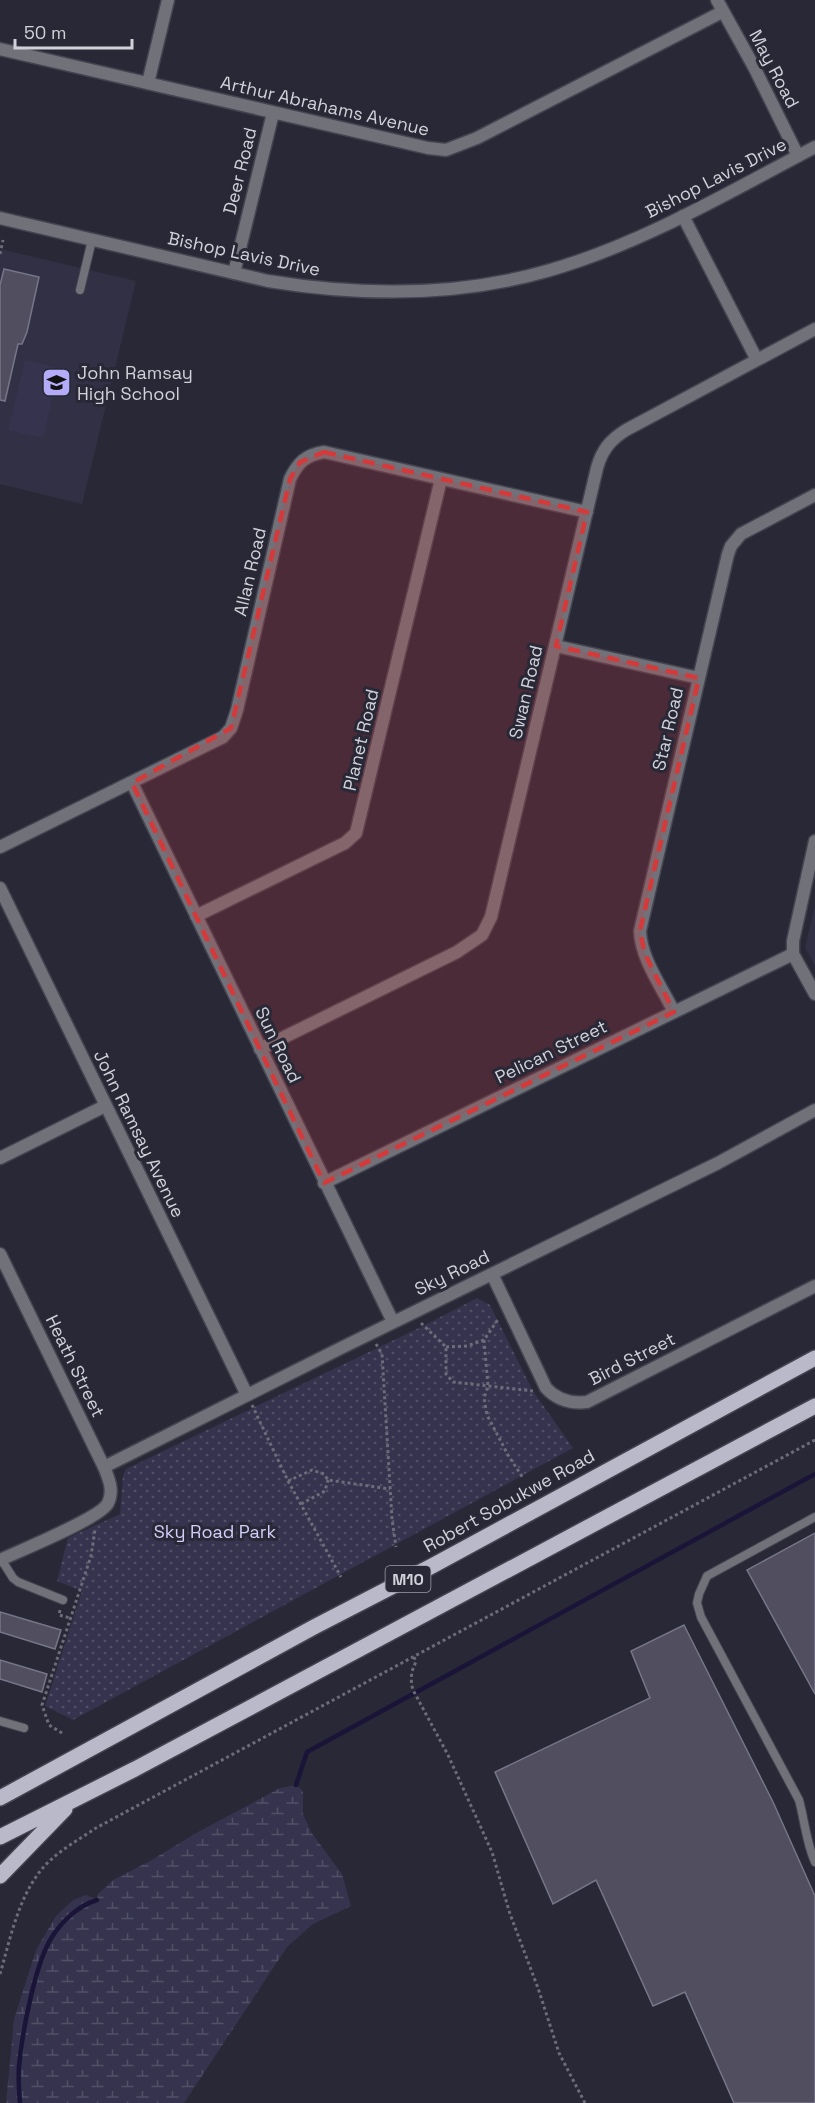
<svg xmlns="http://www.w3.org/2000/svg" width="815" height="2103" font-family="'Space Grotesk',sans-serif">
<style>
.built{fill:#323045}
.grass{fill:#35334e}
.wetland{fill:url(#wetland-marsh)}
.park{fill:url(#park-dots)}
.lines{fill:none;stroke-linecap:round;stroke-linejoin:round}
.stream{stroke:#1b1439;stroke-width:4.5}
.building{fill:#504e5f;stroke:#777688;stroke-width:1.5}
.service-casing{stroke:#444350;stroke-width:10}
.minor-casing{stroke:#444350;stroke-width:15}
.tertiary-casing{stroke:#444350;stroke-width:15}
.primary-casing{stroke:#444350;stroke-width:18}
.path{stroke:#6d6d79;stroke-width:3;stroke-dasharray:3 3;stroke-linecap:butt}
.service{stroke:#717179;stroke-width:8}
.minor{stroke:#717179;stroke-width:12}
.tertiary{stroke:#717179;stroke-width:12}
.primary{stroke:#bab9c9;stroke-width:15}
.marked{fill:#d6393a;fill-opacity:0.2;stroke:#d6393a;stroke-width:4.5;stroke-dasharray:12 8;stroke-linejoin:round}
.labels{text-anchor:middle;stroke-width:6;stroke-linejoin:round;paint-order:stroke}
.shield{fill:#292836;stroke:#9f9ea9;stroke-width:1.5}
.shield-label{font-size:16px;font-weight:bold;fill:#d1d1da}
.street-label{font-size:18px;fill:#d1d1da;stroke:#292836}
.poi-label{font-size:18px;fill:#d1d1da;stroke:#292836;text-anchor:start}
.park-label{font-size:18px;fill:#d1cef9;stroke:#292836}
</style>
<defs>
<pattern id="wetland-marsh" width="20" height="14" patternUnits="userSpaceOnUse" patternTransform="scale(1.5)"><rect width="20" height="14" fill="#35334e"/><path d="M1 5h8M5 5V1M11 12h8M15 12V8" fill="none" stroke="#515067"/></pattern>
<pattern id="park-dots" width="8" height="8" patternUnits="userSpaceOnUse" patternTransform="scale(1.5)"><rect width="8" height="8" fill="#35334e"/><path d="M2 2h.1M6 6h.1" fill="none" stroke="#515067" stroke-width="1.8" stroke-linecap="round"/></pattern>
</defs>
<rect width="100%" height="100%" fill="#292836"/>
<path class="built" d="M0,249L136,281L82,504L0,484Z
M815,907V966L805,947Z"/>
<path class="grass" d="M25,360L59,368L43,438L8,430Z"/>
<path class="wetland" d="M296,1785L303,1791V1814L311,1832L342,1874L351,1906L313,1924L287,1947L184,2103H6L14,2019L36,1950L56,1916L73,1900L86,1895L97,1900L98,1894L113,1880L150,1861L198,1832L280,1788Z"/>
<path class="park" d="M477,1298L490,1305L533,1391L573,1448L73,1720L45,1706L82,1591L57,1581L68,1538L120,1514L123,1475L126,1469L423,1326Z"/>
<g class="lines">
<path class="stream" d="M296,1785L307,1752L815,1474
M20,2103C19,2091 18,2078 19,2066C22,2034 35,1963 52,1937C62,1921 79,1905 97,1900"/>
</g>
<path class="building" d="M4,269L39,277L27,332L22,344H18L5,401L0,400V285Z
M815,1533V1694L747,1570Z
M0,1612L61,1630L55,1649L0,1632Z
M684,1625L773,1802L815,1896V2103H734L685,1992L653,2006L596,1880L553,1904L495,1772L650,1698L631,1651Z
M0,1660L47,1674L42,1692L0,1679Z"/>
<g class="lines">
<defs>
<path id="service" d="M80,290L92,240
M815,1517L707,1576L699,1594L697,1603L701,1617L799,1800C805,1822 806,1842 815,1862
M1,1559L13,1578L18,1582L63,1600
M0,1721L24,1728"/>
<path id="minor" d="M717,0L754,67L798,156
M0,49L428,148L446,150L477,138L722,12
M148,83L168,0
M683,216L757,360
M234,273L273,113
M556,646L699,678
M132,783L393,1322
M815,841L793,941V954L815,994
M0,847L223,737L231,728L237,710L290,479C298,462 306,455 324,452L587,512
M0,888L247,1395
M196,916L345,843L356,833L441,479
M674,1012C662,987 641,959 640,931L728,554L731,546L741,534L815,495
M260,1049L457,952L482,935L491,917L597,468C602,450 610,440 626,430L815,329
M0,1158L105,1106
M324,1183L793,954
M0,1254L104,1467C109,1479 114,1491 108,1503C101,1518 19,1551 0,1560
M492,1274L546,1388C557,1400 570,1404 587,1402L815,1286
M104,1467L343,1347L718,1163L815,1110"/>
<path id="tertiary" d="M0,218L268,281C360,296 456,297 547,271C642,244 729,192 815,147"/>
<path id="primary" d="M0,1798L314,1627L432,1566L815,1358
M0,1837L135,1769L815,1406
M0,1876L65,1809"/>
</defs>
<use href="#service" class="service-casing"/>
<use href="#minor" class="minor-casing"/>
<use href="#tertiary" class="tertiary-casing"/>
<use href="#primary" class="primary-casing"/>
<path class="path" d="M0,254L3,240
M421,1323L446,1347V1374L453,1382L533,1391
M484,1340L488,1386L484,1398L487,1415L508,1455L523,1478
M376,1344L382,1354L392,1519L396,1547
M446,1347L467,1346L484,1340L499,1318
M252,1405L288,1481L341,1577
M288,1481L312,1470L324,1474L328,1480L390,1489
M301,1504L325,1491L328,1480
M60,1610L59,1615L70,1618
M414,1657L416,1662C411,1671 410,1680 413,1690L448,1755L492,1852L510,1914L538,1988L559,2053L585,2103
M62,1733L49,1725L42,1705L91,1556L95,1530
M0,1974C10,1940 17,1903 38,1874C52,1854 77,1841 96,1828L815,1440"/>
<use href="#service" class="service"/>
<use href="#minor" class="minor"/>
<use href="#tertiary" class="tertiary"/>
<use href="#primary" class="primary"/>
</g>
<path class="marked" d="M324,452L587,512L556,646L699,678L640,931L645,954L674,1012L324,1183L132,783L231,728L290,479L300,462Z"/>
<defs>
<symbol id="school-square" viewBox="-11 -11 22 22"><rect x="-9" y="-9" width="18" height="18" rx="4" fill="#b4acf9" stroke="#292836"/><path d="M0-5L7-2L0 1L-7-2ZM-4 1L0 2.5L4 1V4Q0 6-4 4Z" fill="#111"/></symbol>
</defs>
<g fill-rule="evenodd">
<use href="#school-square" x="40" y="366" width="33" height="33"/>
</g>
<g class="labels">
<rect class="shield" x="385.5" y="1566" width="45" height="26" rx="4.5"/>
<g class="shield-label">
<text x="408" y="1585">M10</text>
</g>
<g class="street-label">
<text transform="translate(774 69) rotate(62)" y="6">May Road</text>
<text transform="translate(325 106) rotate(13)" y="6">Arthur Abrahams Avenue</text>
<text transform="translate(240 171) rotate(-76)" y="6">Deer Road</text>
<text transform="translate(716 178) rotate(-27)" y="6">Bishop Lavis Drive</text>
<text transform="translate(244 254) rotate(12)" y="6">Bishop Lavis Drive</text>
<text transform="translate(250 572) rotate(-77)" y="6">Allan Road</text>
<text transform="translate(526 692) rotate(-77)" y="6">Swan Road</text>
<text transform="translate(668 729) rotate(-77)" y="6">Star Road</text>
<text transform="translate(361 740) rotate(-77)" y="6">Planet Road</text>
<text transform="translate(278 1045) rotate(64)" y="6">Sun Road</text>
<text transform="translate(551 1052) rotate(-26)" y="6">Pelican Street</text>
<text transform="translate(139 1134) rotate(64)" y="6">John Ramsay Avenue</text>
<text transform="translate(452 1273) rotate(-26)" y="6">Sky Road</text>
<text transform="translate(632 1359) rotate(-27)" y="6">Bird Street</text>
<text transform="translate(75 1366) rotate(64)" y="6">Heath Street</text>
<text transform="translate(509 1501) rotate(-29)" y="6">Robert Sobukwe Road</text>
</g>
<g class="poi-label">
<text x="77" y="379">John Ramsay<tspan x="77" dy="21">High School</tspan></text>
</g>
<g class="park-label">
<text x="215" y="1538">Sky Road Park</text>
</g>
</g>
<path d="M15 39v9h117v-9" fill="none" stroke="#d1d1da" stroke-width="3"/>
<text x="24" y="39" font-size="18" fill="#d1d1da" stroke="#292836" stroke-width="4.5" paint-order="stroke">50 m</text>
</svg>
